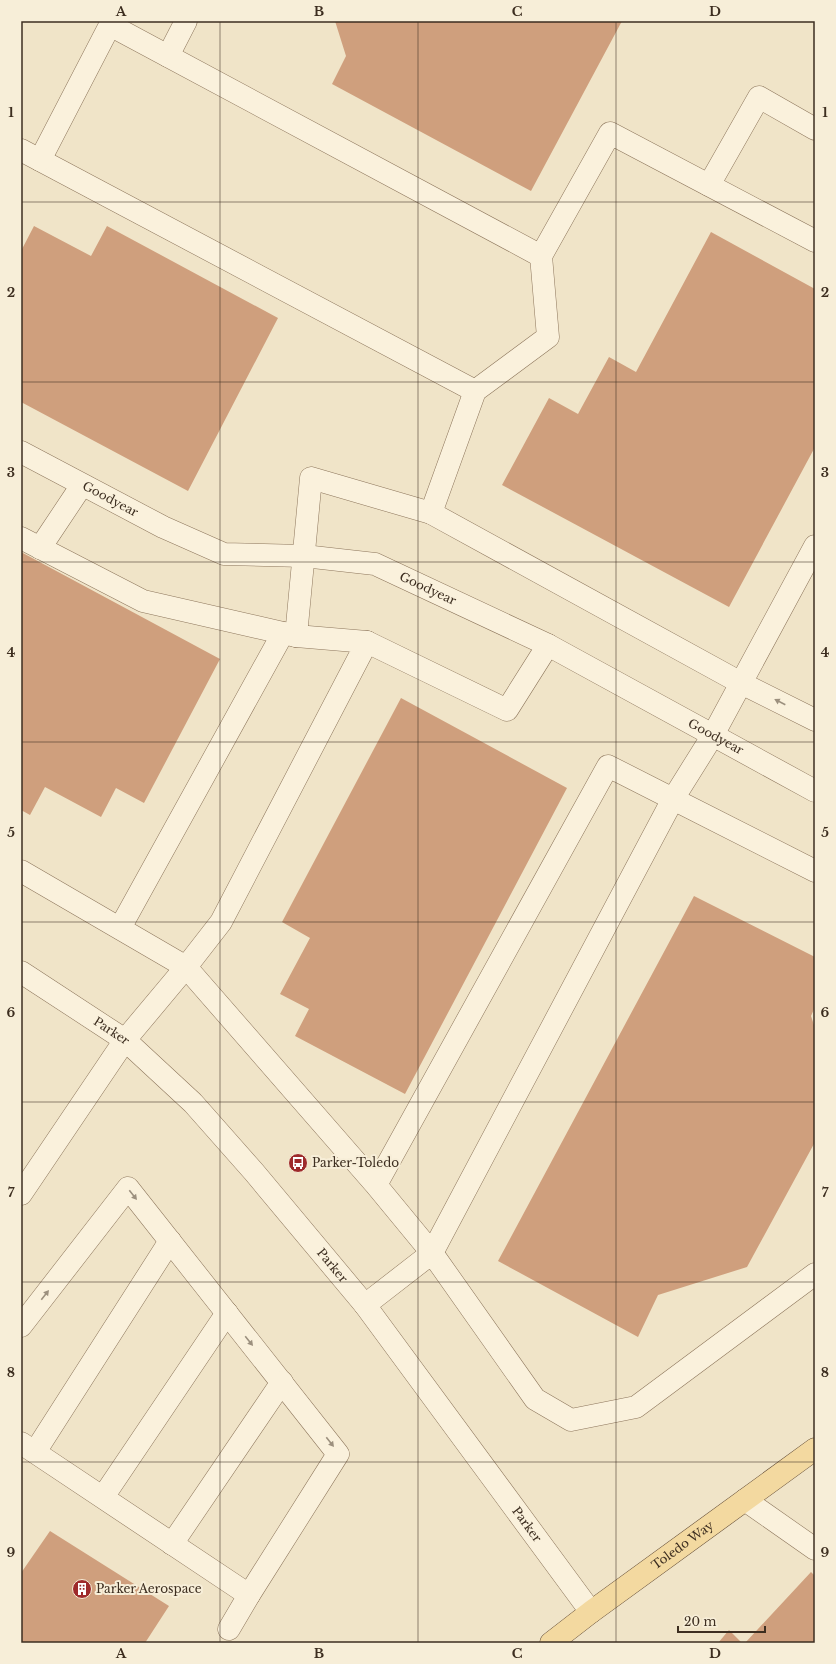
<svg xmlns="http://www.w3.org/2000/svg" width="836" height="1664" font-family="'Libre Baskerville',serif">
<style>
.building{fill:#cf9f7d}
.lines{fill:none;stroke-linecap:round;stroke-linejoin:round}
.minor-casing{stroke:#8d765c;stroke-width:23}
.major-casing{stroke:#5b4430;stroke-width:23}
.minor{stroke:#faf1dc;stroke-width:22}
.major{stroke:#f3d9a0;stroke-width:22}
.oneway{fill:#9c907e}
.grid{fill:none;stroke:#3d2e20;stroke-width:1;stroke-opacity:0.55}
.labels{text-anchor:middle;stroke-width:4;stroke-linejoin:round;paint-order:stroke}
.street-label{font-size:12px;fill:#3d2e20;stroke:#f7eed8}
.poi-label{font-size:12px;fill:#3d2e20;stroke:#f7eed8;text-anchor:start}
.neatline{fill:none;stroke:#3d2e20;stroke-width:1.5}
.grid-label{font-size:13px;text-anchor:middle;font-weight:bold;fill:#3d2e20}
</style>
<rect width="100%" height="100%" fill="#f0e4c8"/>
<path class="building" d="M335,21H622L531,191L332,84L346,56Z
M34,226L91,256L107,226L278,318L188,491L21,402V251Z
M711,232L815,289V447L729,607L502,485L549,398L578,414L609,357L636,372Z
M21,552L220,659L144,803L116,788L101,817L45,787L30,815L21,810Z
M401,698L567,788L405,1094L295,1036L309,1009L280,994L310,938L282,922Z
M694,896L815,957V1007L811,1016L815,1028V1142L747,1267L658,1295L638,1337L498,1261Z
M50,1531L169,1606L145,1643H21V1573Z
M811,1572L815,1576V1643H745Z
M729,1630L742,1643H718Z"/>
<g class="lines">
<defs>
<g id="minor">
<path d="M168,56L186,21"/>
<path d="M21,150L475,391"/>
<path d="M40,160L110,25L541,256"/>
<path d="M709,185L759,97L815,129"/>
<path id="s1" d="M21,452L163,527L224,554L304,556L375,564L548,645L815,791"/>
<path d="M431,513L741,683L815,720"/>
<path d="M21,538L143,601L296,636L367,642L221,922L186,967L125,1040L21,1194"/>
<path d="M815,546L713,735L673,799L815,871"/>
<path d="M40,548L82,485"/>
<path d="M296,636L311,478L431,513L475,391L548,337L541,256L610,133L815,241"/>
<path d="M367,642L507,710L548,645"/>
<path d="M21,871L186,967L376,1185L432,1253L673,799L608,766L376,1185"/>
<path d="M120,928L283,633"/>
<path id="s2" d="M21,972L125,1040L193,1103L254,1172L365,1305L591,1612"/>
<path d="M365,1305L432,1253L535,1399L571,1420L636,1407L815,1274"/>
<path d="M21,1326L128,1188L338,1454L249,1595L21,1443"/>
<path d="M35,1452L170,1241"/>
<path d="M103,1497L227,1313"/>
<path d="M745,1500L815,1549"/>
<path d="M172,1544L282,1382"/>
<path d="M229,1629L249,1595"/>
</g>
<g id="major">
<path id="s3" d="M551,1643L591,1612L815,1449"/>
</g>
</defs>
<use href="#minor" class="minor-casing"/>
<use href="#major" class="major-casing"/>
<use href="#minor" class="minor"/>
<use href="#major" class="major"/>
</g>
<defs><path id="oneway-solid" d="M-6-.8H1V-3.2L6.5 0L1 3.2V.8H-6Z"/></defs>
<g class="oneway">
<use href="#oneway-solid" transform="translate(780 702) rotate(-153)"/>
<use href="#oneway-solid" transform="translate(133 1195) rotate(52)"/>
<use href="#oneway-solid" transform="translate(45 1295) rotate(-52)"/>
<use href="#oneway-solid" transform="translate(249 1341) rotate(51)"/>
<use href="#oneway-solid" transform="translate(330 1442) rotate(52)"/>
</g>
<path class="grid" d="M220,21V1643M418,21V1643M616,21V1643M21,202H815M21,382H815M21,562H815M21,742H815M21,922H815M21,1102H815M21,1282H815M21,1462H815"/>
<defs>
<symbol id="bus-disc" viewBox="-11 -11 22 22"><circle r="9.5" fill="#9e2a2b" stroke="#f7eed8"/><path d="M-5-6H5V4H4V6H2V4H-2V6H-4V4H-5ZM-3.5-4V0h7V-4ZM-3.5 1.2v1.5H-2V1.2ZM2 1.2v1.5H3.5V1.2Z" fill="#fff"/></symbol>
<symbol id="building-disc" viewBox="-11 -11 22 22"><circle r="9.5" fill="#9e2a2b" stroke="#f7eed8"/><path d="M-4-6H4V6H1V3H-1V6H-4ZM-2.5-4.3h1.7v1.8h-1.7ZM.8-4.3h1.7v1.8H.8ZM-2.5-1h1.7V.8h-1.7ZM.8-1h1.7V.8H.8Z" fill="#fff"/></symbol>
</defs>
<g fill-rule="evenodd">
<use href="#bus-disc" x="287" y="1152" width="22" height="22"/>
<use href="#building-disc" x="71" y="1578" width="22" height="22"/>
</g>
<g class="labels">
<g class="street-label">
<text dy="4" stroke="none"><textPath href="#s1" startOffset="101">Goodyear</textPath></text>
<text dy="4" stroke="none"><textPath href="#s1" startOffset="437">Goodyear</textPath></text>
<text dy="4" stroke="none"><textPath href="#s1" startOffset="761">Goodyear</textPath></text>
<text dy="4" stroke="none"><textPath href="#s2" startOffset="108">Parker</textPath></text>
<text dy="4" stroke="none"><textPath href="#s2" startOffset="431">Parker</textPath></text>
<text dy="4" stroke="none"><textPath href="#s2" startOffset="755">Parker</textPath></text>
<text dy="4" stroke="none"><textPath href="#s3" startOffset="164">Toledo Way</textPath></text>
</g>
<g class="poi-label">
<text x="312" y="1167">Parker-Toledo</text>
<text x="96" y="1593">Parker Aerospace</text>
</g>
</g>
<rect width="836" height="1664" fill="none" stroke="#f7eed8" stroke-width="44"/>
<path d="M678 1626v6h87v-6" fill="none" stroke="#3d2e20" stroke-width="2"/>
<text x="684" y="1626" font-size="12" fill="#3d2e20" stroke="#f7eed8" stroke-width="3" paint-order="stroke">20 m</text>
<rect x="22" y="22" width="792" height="1620" class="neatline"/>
<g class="grid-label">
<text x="121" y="16">A</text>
<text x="319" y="16">B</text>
<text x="517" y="16">C</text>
<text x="715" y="16">D</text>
<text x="11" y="117">1</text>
<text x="825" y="117">1</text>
<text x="11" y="297">2</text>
<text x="825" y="297">2</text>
<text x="11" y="477">3</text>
<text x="825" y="477">3</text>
<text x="11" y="657">4</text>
<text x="825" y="657">4</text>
<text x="11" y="837">5</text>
<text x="825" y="837">5</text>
<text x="11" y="1017">6</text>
<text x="825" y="1017">6</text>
<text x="11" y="1197">7</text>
<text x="825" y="1197">7</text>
<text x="11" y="1377">8</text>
<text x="825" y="1377">8</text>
<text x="11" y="1557">9</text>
<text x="825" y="1557">9</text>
<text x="121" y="1658">A</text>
<text x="319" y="1658">B</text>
<text x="517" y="1658">C</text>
<text x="715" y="1658">D</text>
</g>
</svg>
